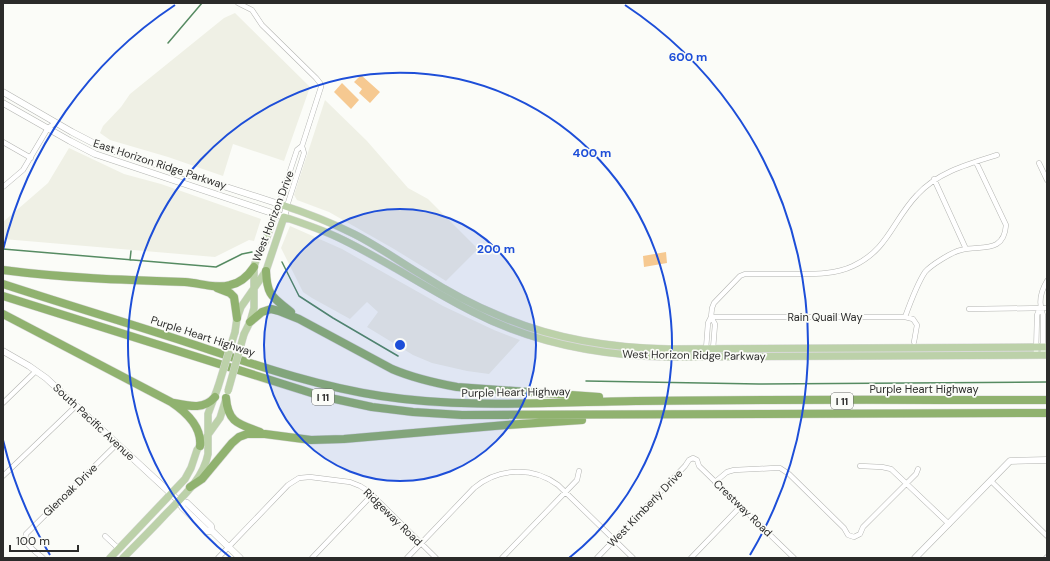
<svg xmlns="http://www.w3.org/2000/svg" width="1050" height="561" font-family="'DM Sans',sans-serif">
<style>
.built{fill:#eff0e5}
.green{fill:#f6c991}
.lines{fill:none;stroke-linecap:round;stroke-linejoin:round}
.stream{stroke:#568b62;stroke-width:1.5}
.street-casing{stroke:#b3b4b1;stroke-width:5.5}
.secondary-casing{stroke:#b3b4b1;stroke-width:7}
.primary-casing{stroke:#d9d9d9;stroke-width:8}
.highway-casing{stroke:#d9d9d9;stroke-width:9}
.street{stroke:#fff;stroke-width:4.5}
.secondary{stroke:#fff;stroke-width:6}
.primary{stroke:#bcd1a9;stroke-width:7}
.highway{stroke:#90b26f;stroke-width:8}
.primary-bridge-casing{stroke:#d9d9d9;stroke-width:8;stroke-linecap:butt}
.primary-bridge{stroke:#bcd1a9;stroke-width:7}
.ring{fill:none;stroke:#1d4ed8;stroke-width:2}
.labels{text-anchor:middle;stroke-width:3.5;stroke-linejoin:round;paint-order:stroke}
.shield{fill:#fbfcf8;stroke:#696a68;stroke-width:1}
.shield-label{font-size:10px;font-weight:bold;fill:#2b2b2a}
.street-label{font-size:11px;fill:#2b2b2a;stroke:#fbfcf8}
.centre{fill:#1d4ed8;stroke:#fbfcf8;stroke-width:2}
.ring-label{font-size:12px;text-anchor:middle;font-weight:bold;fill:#1d4ed8;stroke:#fbfcf8;stroke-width:3.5;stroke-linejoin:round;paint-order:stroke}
</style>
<rect width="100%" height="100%" fill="#fbfcf8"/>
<path class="built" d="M235,13L310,87L284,161L233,144L223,176L168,157L110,140L100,133L103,126L121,107L130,94L224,18Z
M325,100L367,141L408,188L428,199L478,249L446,281L394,249L329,212L297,200L294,195Z
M69,148L124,174L161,184L261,219L254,241L249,240L215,257L3,239V222L48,183Z
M290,226L342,249L443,306L494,330L520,340L489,374L467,371L432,363L413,355L367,327L378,312L367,302L350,319L312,298L303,292L281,248Z"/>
<path class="green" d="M361,75L380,92L370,103L359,93L362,89L354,82Z
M342,83L359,100L351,109L334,92Z
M666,252L667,263L644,267L643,256Z"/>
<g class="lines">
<path class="stream" d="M168,43L202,3
M3,249L216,267L242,254L252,252
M130,260L131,251
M282,262L299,296L333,318L398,356
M586,381L759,384L1047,382"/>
<defs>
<path id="street" d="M238,3L252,10L262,25L316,78L320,83L321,87L302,146L304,153L287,206
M3,142L31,158
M1039,163L1047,180
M934,179L966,249
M3,187L23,170L48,128L55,123
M279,204L297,150L302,146
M969,309L1047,308
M711,317H905L913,319L917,325L914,342
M711,317L715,324L713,349
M905,317C909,306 919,281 925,272C931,265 952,252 961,250C981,245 1004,254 1006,225L976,162
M706,349L708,323L711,317L712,308L714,303L740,276L745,274C761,274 777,274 793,274C813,274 834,275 853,266C888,250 893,220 917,195C938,172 968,164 997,155
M1036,355L1037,315L1040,308
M1043,355V315C1038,303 1041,291 1047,281
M3,403L36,371
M860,466L882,467L891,469L949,524
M3,476L76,406
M991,481L1047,536
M715,482L727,472L734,470L775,468H780L789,474L844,528L848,535L854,537L860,534L863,527L916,474L918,469
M105,536L119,549
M43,558C36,552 23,544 26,534L117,444
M218,558L288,485L299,478L310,477L350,482L360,486L368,491L436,558
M312,558L372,495
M407,558L474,488C498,468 532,466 558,485L633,558
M502,558L577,480L579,471
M597,558L685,466L689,460L693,458L697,460L699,466L794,558
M691,558L741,506
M1046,558L1047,557"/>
<path id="secondary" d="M3,92L72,132L99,146L279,204
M3,103L70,141L95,154L284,217L287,206
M3,351L29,366L46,378L179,501L187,503L211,526L212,531L240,558
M179,501L182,507L207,531H212
M915,558L1010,461L1047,460"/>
<path id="primary" d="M235,332L237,318L241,307L266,271L284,217C302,223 320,229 337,237C384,259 427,289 473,312C533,343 602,356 670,357L1047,355
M244,334L250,322L254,308V267L257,257L265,242L279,204C304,212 330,222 354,234C378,246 400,262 422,275C447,291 473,305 500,316C553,339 611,348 669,349L1047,347
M110,558L185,479L191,468L197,450L220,418L226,399
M123,558C137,544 151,530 164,516C181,498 203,480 208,454V414L218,387"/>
<path id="highway" d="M3,270C63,278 124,280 185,282C200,283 215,289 230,285C241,283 248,276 254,267
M266,271C267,297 273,297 291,312
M3,284C64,304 125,322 186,342C250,363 314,386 381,396C465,409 551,402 636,401C773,399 910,400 1047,400
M217,288L230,293L234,297L237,318
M3,296L321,396L372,407L413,412L462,415L1047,413
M3,314L171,402C186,412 202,427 200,446
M250,322L262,312L271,309L279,311L299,319L392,369C413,378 435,383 457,387L599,397
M226,398C228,423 239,424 260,432
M174,403C189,406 204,410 215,397
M190,487L202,479L232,443L239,437L247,434H265L311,440L344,439L506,425L582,420"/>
</defs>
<use href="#street" class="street-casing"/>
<use href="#secondary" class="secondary-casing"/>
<use href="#primary" class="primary-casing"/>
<use href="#highway" class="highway-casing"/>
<use href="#street" class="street"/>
<use href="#secondary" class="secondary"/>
<use href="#primary" class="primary"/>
<use href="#highway" class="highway"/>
<defs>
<path id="primary-bridge" d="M218,387L235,332
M228,391L244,334"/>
</defs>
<use href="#primary-bridge" class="primary-bridge-casing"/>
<use href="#primary-bridge" class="primary-bridge"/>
</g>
<circle cx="400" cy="345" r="136" fill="#1d4ed8" fill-opacity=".12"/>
<g class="ring">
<circle cx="400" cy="345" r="136"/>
<path d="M231 558A272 272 0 1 1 569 558"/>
<path d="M50 555A408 408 0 0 1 3 440M3 250A408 408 0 0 1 175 5M625 5A408 408 0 0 1 750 555"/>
</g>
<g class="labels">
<g class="shield">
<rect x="312" y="389" width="22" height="16" rx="3"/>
<rect x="831" y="393" width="22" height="16" rx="3"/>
</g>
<g class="shield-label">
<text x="323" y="401">I 11</text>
<text x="842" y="405">I 11</text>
</g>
<g class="street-label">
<text transform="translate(160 164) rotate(18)" y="4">East Horizon Ridge Parkway</text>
<text transform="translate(273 216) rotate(-69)" y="4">West Horizon Drive</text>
<text x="825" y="321">Rain Quail Way</text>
<text transform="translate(203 336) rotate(18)" y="4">Purple Heart Highway</text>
<text transform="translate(694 355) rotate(1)" y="4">West Horizon Ridge Parkway</text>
<text x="924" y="393">Purple Heart Highway</text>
<text transform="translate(516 392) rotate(-1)" y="4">Purple Heart Highway</text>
<text transform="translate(94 422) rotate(43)" y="4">South Pacific Avenue</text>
<text transform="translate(70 490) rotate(-44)" y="4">Glenoak Drive</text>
<text transform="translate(645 508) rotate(-46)" y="4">West Kimberly Drive</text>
<text transform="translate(743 508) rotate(44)" y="4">Crestway Road</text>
<text transform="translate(393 517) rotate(44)" y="4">Ridgeway Road</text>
</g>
</g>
<circle cx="400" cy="345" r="6" class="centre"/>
<g class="ring-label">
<text x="688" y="61">600 m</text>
<text x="592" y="157">400 m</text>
<text x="496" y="253">200 m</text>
</g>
<rect width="1050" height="561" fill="none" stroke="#2b2b2a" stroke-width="8"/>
<path d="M10 545v6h68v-6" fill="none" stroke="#2b2b2a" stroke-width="2"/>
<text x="16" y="545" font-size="12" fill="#2b2b2a" stroke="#fbfcf8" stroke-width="3" paint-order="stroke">100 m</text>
</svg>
